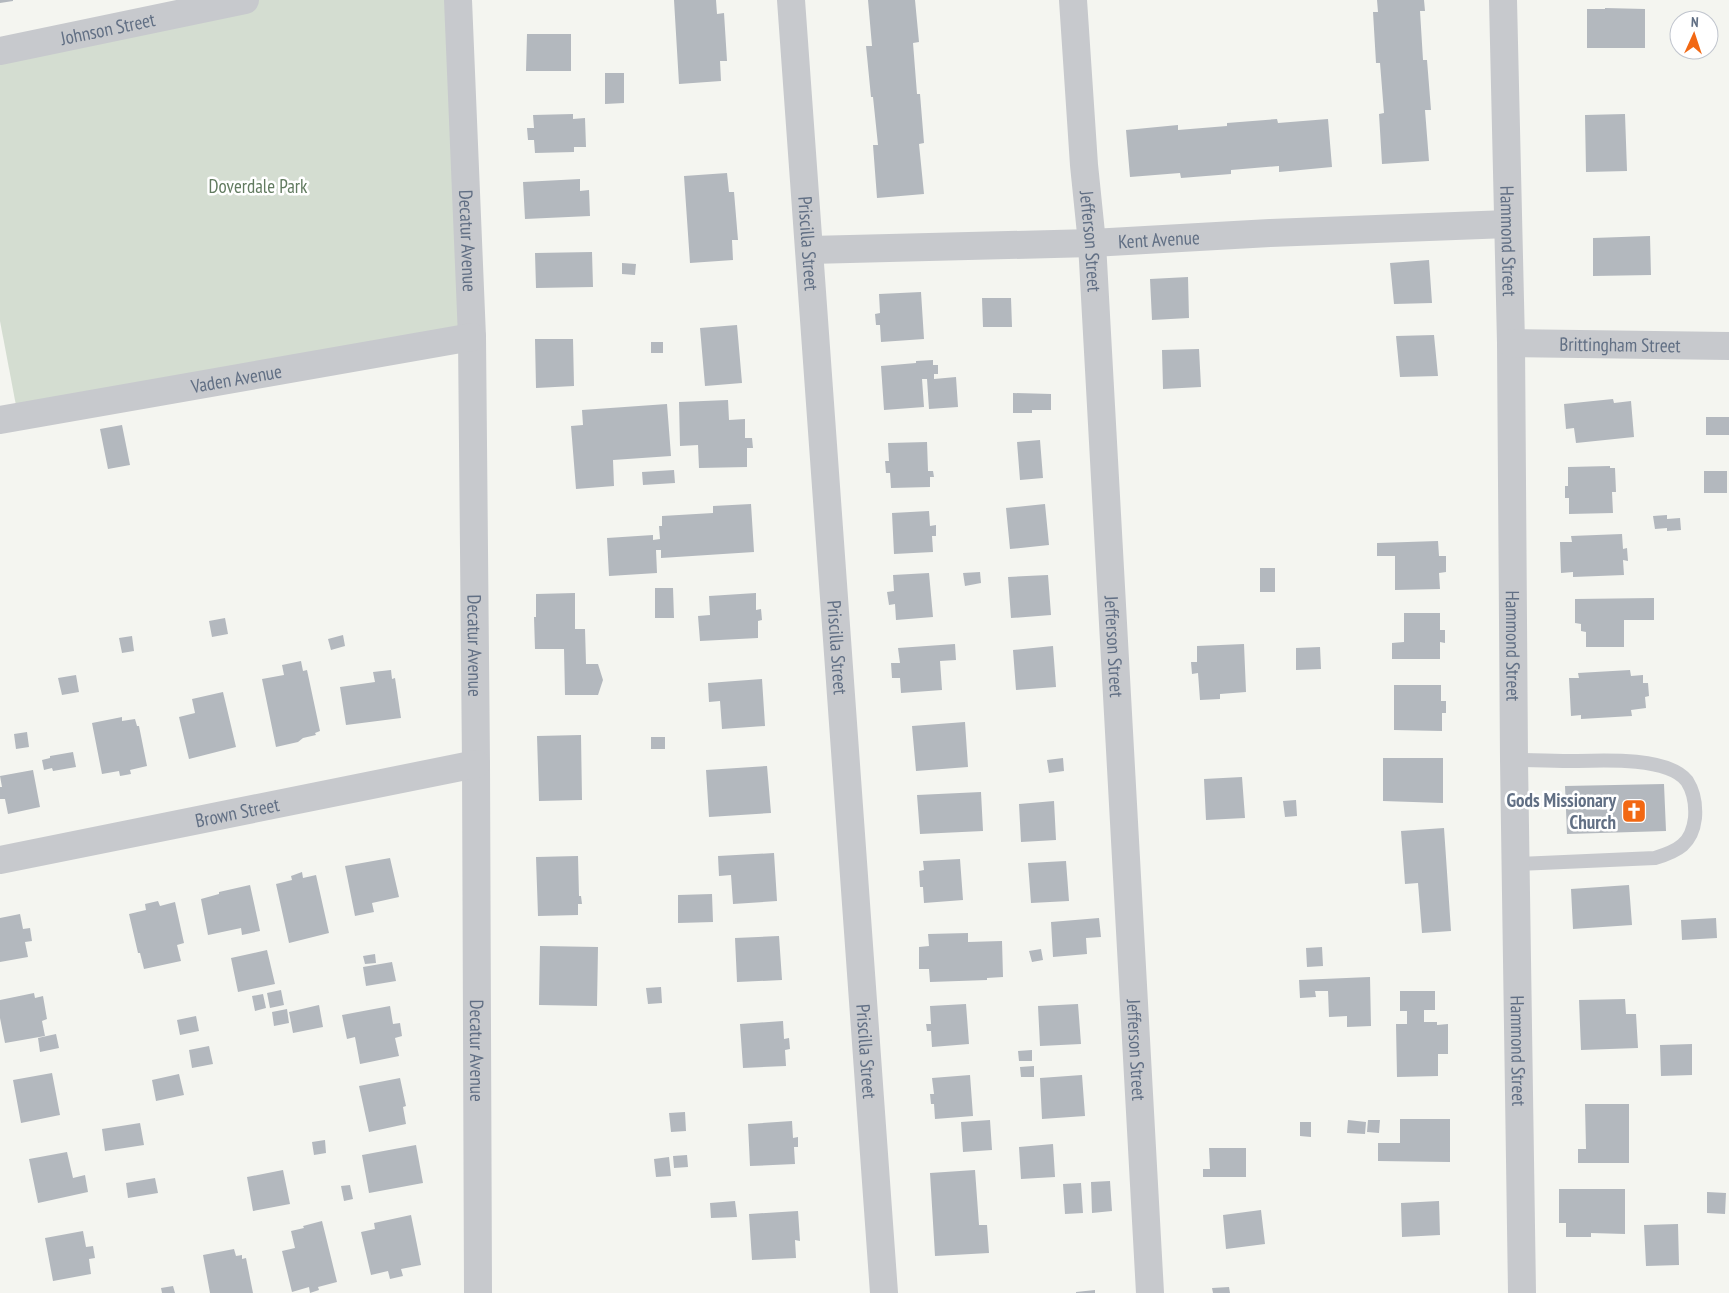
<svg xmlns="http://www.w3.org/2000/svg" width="1729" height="1293" font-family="'PT Sans Narrow',sans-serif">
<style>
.green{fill:#d4ddd1}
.building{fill:#b3b8be}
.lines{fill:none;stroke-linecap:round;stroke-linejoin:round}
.service{stroke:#c7c9cd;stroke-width:14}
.minor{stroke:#c7c9cd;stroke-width:28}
.labels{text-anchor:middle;stroke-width:5;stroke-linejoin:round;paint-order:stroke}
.street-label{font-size:19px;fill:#616f84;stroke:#fff}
.park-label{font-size:19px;fill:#627b60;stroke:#fff}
.poi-label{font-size:19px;font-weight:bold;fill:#616f84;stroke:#fff;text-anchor:end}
</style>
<rect width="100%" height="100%" fill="#f4f5f0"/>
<path class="green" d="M242,0H458L472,337L18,416L0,321V51Z"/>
<path class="building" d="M0,0H13V1L0,3Z
M674,0H716L717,14L724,13L727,61H720L721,81L679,84Z
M868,0H915L919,42L913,43L917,94H920L924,143L919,144L924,194L877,198L873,145H878L873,97H871L866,46H872Z
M1377,0H1424L1425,11H1420L1423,60H1427L1431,110H1425L1429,161L1382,164L1379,114L1384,113L1380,63H1376L1373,12H1378Z
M1605,8L1645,9V48H1587V9H1605Z
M527,34H571V71H526Z
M605,73H624V103L605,104Z
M573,114V119L585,118L586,147H574V152L535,153L534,140H528L527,128H534L533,115Z
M1625,114L1627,171L1586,172L1585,115Z
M1277,119L1278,123L1328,119L1332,167L1279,172V166L1231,170V174L1181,178L1180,173L1130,177L1126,130L1178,125V130L1227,126V123Z
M727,173L729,192H734L738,240H732L733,260L690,263L684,176Z
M580,179V191L589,190L590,216L525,219L523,182Z
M1650,236L1651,275L1593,276V238Z
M592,252L593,287L536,288L535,253Z
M1429,260L1432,303L1394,304L1390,263Z
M622,263L636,264L635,275L622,274Z
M1188,277L1189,318L1152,320L1150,279Z
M921,292L924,339L881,342L880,325H876L875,314L880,313L879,294Z
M982,298H1011L1012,327H983Z
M737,325L742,383L705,386L700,328Z
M1434,335L1438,376L1400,377L1396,336Z
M535,339H573L574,386L536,388Z
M651,342H663V353H651Z
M1199,349L1201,387L1163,389L1162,350Z
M933,360V365H938V374H934V379L956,377L958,407L929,409L927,379H922L924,407L884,410L881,366L916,363V361Z
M1013,393L1051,394V410H1032V413H1013Z
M1613,399L1614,403L1631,401L1634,437L1576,443L1574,428L1566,429L1564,404Z
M728,400L729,420L745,419V438H752L753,448H747V467L699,468L698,445L680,446L679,402Z
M667,404L671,456L613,460L614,486L576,489L571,426L583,425L582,410Z
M1706,417H1729V435H1706Z
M122,425L130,465L108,469L100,429Z
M1040,440L1043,478L1020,480L1017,442Z
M927,442L928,471H933L934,477H930V487L891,488L890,473H886L885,461H889L888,443Z
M1610,466V468H1615L1616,492H1612L1613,513L1569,514V498H1565V486H1568V467Z
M674,470L675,483L643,485L642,472Z
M1704,471H1727V493H1704Z
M751,504L754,552L661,558V550H656L657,573L609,576L607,538L653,535V540L660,539L659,526H662V516L713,513V506Z
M1045,504L1049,545L1010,549L1006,508Z
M929,511L930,526L936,525V536H932L933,552L894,554L892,513Z
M1667,515V519L1680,518L1681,530L1667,531V528L1655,529L1653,516Z
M1622,534L1623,549L1627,548L1628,561L1623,560L1624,575L1573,577V572L1561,573L1560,542H1572L1571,536Z
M1438,541L1439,556H1446V572L1439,573L1440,589L1395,590V556H1377V543Z
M1260,568H1275V592H1260Z
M980,572L981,583L965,586L963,573Z
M929,573L933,617L896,620L895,604L889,605L887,592L894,591L893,575Z
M1048,575L1051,615L1011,618L1008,577Z
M655,588H673L674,618H655Z
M575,593V629H585L586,664H598L603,680L598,695H565L564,649H535L534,617H536V594Z
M756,593V610L761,609L762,620L758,621V638L700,641L698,616L710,615L709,596Z
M1654,598V620H1624V647H1586V632L1581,631V624L1575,623V599Z
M1404,613H1440V630H1445V643L1440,642V659H1392V643L1404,642Z
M225,618L228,634L212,637L209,621Z
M343,635L345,646L331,650L328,639Z
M132,636L134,651L122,653L119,638Z
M955,644L956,660L940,661L942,690L901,693L900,678H892L891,663H900L898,648Z
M1244,644L1246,692L1220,694V699L1200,700L1198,673L1192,674L1191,662H1197V646Z
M1053,646L1056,687L1016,690L1013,650Z
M1320,647L1321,669L1296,670V648Z
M301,661L303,671L307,670L320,731L315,733L316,735L303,738L298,742L276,747L262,679L284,675L282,665Z
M391,670L392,679L395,678L401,718L346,725L340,687L375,682L373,672Z
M1630,670L1631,676L1643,675V683H1648L1649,696L1645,697L1646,708L1631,710L1632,716L1581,719V715L1571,716L1569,678H1579L1578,673Z
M76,675L79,692L62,695L58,678Z
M762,679L765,726L722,729L720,701L709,702L708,683Z
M1394,685H1441V701H1446V713H1442V731L1394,730Z
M223,692L236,747L189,759L179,717L195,713L192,699Z
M122,717V721L135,719L137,726H139L147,766L130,770L131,774L120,776L119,771L102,774L92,723Z
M965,722L968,767L916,771L912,726Z
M27,732L29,747L16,749L14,734Z
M581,735L582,800L539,801L537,736Z
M651,737H665V749H651Z
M73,752L76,767L53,771L52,768L44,770L42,760L50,758V756Z
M1063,758L1064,771L1049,773L1047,760Z
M1383,758H1443V803L1383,801Z
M767,766L771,813L709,817L706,770Z
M33,770L40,807L8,814L5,799H0V787H2L0,776Z
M1242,777L1245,818L1206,820L1204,779Z
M1664,784L1666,831L1567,834L1565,786Z
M981,792L983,831L920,834L917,795Z
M1296,800L1297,816L1285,817L1283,801Z
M1054,801L1056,840L1021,842L1019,804Z
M1444,828L1451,931L1422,933L1418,883L1405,884L1401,831Z
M774,853L777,901L733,904L731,875L719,876L718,856Z
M578,856L579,896H581L582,904H578V915L538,916L536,857Z
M390,858L399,897L372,903L374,912L355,916L345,866Z
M960,859L963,900L924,903L923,887H920L919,871L924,870L923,861Z
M1066,861L1069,901L1031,903L1028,863Z
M302,872L303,878L316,875L329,933L289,943L276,884L292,880L291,876Z
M250,885L260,931L242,935L241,928L208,935L201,899L219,894V892Z
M1629,885L1632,925L1573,929L1571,889Z
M712,894L713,922L678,923V895Z
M158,901L160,906L175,902L184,943L177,945L181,961L144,969L140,953H138L129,914L146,910L145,904Z
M20,914L23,929L30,928L32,941L25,942L28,957L0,962V918Z
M1099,918L1101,937L1086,938L1087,954L1053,957L1051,922Z
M1716,918L1717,938L1682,940L1681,920Z
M968,933V942L1002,941L1003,977L987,978V980L930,982L929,969H919V947L929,946L928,934Z
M779,936L782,980L737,982L735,938Z
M540,946L598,947L597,1006L539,1005Z
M1322,947L1323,966L1307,967L1306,948Z
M1041,949L1043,960L1032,962L1029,951Z
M267,950L275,984L238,992L231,958Z
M375,954L376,963L365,964L363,956Z
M392,962L396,981L366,986L363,967Z
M1370,977L1371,1026L1347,1027V1016L1329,1017L1328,991H1315L1316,997L1300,998L1299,980Z
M661,987L662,1003L648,1004L646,988Z
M281,990L284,1005L270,1008L267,993Z
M1400,991H1435V1010H1424V1022H1437V1025L1448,1024V1054H1438V1076L1397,1077L1396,1024H1407V1011H1400Z
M34,993L35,998L43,996L47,1019L42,1021L45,1036L5,1043L0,1018V1000Z
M263,994L266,1008L255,1011L252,996Z
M1625,999L1626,1014H1636L1638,1048L1581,1050L1579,1000Z
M966,1004L969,1044L932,1047L931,1031H927L926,1024H931L930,1006Z
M1078,1004L1081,1044L1040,1046L1038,1006Z
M319,1005L323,1027L293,1033L289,1012Z
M390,1006L393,1024L400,1023L402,1036L395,1038L399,1056L360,1064L355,1037L347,1039L342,1015Z
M287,1009L289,1023L274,1026L272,1012Z
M196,1016L199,1031L180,1035L177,1020Z
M783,1021L784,1039L789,1038L790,1049L785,1050L786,1066L743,1068L740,1024Z
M56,1034L59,1048L40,1052L38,1038Z
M1692,1044V1075L1661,1076L1660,1045Z
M209,1046L213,1064L192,1068L189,1050Z
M1032,1050V1061H1019L1018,1051Z
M1034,1066V1077H1021L1020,1067Z
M52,1073L60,1115L21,1123L13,1080Z
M179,1074L184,1095L156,1101L152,1080Z
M970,1075L973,1116L935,1119L934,1104H931L930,1094H934L932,1078Z
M1082,1075L1085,1116L1042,1119L1040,1078Z
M400,1078L406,1106L403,1107L406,1124L369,1132L359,1086Z
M1585,1104H1629V1163H1578V1149H1586Z
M685,1112L686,1131L671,1132L669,1113Z
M1400,1119H1450V1162L1378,1161V1143H1400Z
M990,1120L992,1150L963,1152L961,1122Z
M1348,1120L1366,1122L1365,1134L1347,1133Z
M1368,1120H1380L1379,1133L1367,1132Z
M792,1121L793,1138L798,1137V1147H794L795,1164L750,1166L748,1124Z
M1300,1122H1311V1137L1300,1136Z
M140,1123L144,1145L105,1151L102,1129Z
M325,1140L326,1153L314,1155L312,1142Z
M1053,1144L1055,1177L1021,1179L1019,1147Z
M416,1145L423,1183L369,1193L362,1155Z
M1209,1148H1246V1177H1203V1169H1210Z
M67,1152L73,1178L85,1175L88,1192L38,1203L29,1159Z
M687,1155L688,1167L674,1168L673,1156Z
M669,1157L671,1176L656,1177L654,1159Z
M283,1170L290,1204L253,1211L247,1177Z
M975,1170L979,1225H987L989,1253L935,1256L930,1173Z
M155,1178L158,1193L128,1198L126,1183Z
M1110,1181L1112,1211L1092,1213L1091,1182Z
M1081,1183L1083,1213L1065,1214L1063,1184Z
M350,1185L353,1199L344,1201L341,1186Z
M1559,1189H1625V1234L1591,1233V1237H1566V1223H1559Z
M1707,1192L1726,1193L1725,1214L1707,1213Z
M735,1201L737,1217L711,1218L710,1203Z
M1439,1201L1440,1235L1402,1237L1401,1203Z
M1261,1210L1265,1244L1226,1249L1223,1215Z
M798,1211L800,1241L795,1240L796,1258L752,1260L749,1214Z
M411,1215L421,1265L401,1269L403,1276L390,1279L388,1271L371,1275L361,1232L375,1229L374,1223Z
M322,1221L337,1282L318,1287L319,1290L310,1293L309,1287L292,1292L282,1251L295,1248L291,1231L304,1228L303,1226Z
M1678,1224L1679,1265L1646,1266L1644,1225Z
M83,1231L86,1247L93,1246L95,1258L89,1259L91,1274L53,1281L45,1238Z
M234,1249L236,1256L242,1255V1259L246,1258L253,1293H210L203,1255Z
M173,1286L175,1293H162L161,1288Z
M1229,1287L1230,1293H1213L1212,1288Z
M1095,1290V1293H1076V1292Z"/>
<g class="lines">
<path class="service" d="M1514,760C1535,760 1555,761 1576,761C1603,760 1669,757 1687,781C1694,792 1696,805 1695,818C1692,844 1678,851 1655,858L1517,864"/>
<g class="minor">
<path id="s1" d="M458,0L472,337L476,764L478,1293"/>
<path id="s2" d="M791,0L884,1293"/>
<path id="s3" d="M1073,0L1084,165L1092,243L1150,1293"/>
<path id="s4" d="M1503,0L1511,343L1514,760L1522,1293"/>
<path id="s5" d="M0,51L245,0"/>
<path id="s6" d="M810,250L1092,243L1270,233L1508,224"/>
<path id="s7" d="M1511,343L1729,346"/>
<path id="s8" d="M0,420L472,337"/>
<path id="s9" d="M0,860L476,764"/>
</g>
</g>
<defs>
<symbol id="church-square" viewBox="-11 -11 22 22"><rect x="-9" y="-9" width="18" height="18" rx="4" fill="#f26813" stroke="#fff"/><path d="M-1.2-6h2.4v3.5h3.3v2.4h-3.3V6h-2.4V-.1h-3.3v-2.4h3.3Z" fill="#fff"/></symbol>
</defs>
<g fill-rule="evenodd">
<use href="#church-square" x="1620" y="797" width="28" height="28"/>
</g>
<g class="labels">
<g class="street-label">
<text dy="7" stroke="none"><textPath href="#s5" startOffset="110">Johnson Street</textPath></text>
<text dy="7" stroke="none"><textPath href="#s6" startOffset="349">Kent Avenue</textPath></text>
<text dy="7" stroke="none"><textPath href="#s1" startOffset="241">Decatur Avenue</textPath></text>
<text dy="7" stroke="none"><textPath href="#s3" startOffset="242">Jefferson Street</textPath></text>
<text dy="7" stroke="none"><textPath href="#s4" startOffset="241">Hammond Street</textPath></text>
<text dy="7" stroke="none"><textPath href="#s2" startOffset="244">Priscilla Street</textPath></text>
<text dy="7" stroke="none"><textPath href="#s7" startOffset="109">Brittingham Street</textPath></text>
<text dy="7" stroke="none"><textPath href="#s8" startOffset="240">Vaden Avenue</textPath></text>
<text dy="7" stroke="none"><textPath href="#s1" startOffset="646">Decatur Avenue</textPath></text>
<text dy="7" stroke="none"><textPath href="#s2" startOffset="649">Priscilla Street</textPath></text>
<text dy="7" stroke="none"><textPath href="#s3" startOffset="648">Jefferson Street</textPath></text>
<text dy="7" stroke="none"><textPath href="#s4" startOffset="646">Hammond Street</textPath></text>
<text dy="7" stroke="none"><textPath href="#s9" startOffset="242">Brown Street</textPath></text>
<text dy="7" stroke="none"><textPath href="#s2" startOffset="1054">Priscilla Street</textPath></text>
<text dy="7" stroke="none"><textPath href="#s1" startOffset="1051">Decatur Avenue</textPath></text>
<text dy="7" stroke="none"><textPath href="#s3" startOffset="1052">Jefferson Street</textPath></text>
<text dy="7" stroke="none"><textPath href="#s4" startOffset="1051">Hammond Street</textPath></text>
</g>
<g class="park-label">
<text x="258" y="193">Doverdale Park</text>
</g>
<g class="poi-label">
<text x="1616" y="807">Gods Missionary<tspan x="1616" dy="22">Church</tspan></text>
</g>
</g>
<g transform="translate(1694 35) rotate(3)"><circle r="24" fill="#ffffff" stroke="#c0c5ce"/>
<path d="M0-4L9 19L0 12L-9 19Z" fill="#f26813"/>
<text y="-8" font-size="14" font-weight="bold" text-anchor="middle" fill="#616f84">N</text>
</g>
</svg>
